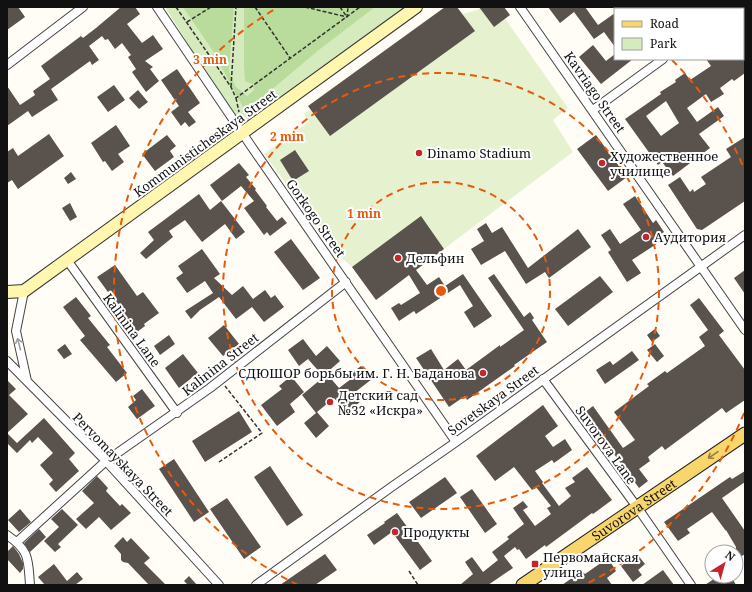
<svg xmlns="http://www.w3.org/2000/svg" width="752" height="592" font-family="'Noto Serif',serif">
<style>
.green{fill:#d5ebbd}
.forest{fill:#b9dc9c}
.pitch{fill:#e6f2cf}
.building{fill:#5a524d;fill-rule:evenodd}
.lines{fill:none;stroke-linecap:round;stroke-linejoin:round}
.street-casing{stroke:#444;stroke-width:10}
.secondary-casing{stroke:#333;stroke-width:14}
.primary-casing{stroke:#222;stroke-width:15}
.path{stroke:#333;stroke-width:1.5;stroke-dasharray:4 2;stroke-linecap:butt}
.street{stroke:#fff;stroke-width:8}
.secondary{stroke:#fff6b0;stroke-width:12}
.primary{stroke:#f9d66b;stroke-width:13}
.oneway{stroke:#a0a0a0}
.oneway2{stroke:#917d42}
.ring{fill:none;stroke:#e8590c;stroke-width:2;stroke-dasharray:7 5}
.poi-dot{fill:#c4262e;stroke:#fff;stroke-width:1.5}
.labels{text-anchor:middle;stroke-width:4;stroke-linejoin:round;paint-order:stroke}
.street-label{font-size:13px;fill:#111;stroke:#fff}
.poi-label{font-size:13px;fill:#111;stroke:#fff;text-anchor:start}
.centre{fill:#e8590c;stroke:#fff;stroke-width:2}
.ring-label{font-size:12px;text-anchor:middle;font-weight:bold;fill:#e8590c;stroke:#fff;stroke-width:4;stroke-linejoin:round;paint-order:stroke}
</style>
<rect width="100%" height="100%" fill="#fffdf5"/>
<path class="green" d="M165,7H416L243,132Z"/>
<path class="forest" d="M183,7H234L229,71L235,86L247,96L254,90L252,84L245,81L244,66V7H375L320,49L264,96L244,109L213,51Z"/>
<path class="pitch" d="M449,7L460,15L477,10L482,7H497L568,108L553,120L573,152L376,300L352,267L341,257L264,154L309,122L304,114Z"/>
<path class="building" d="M7,7H18L25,17L7,30Z
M121,7H135L140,14L127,24L142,43L153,35L163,49L145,61L153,67L150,69L159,81L146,92L132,72L136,69L128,57L131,55L122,43L115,49L108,39L105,40L102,36L89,46L99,60L92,65L90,61L51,89L58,100L32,117L28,111L7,126V86L20,105L35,95L33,91L50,79L41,66L81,36L83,38L96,28Z
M445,7H457L475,31L330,136L308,106Z
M479,7H504L510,15L494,27Z
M548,7H585L598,25L615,13V47L604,32L594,39L574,12L560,23Z
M593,45L606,61L615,54V59H633L601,84L579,57Z
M706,59H745V73L734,81L732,79L720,88L724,94L711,102L706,94L687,108L697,122L718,107L724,116L699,134L710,148L673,176L662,162L658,165L625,119L661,94L660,92L676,82L675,80L685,73L690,80L711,66ZM666,101L679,123L661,136L646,116Z
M177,69L200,103L188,112L196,122L189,127L185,122L181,126L171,112L179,106L161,80Z
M114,85L125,100L108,112L97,97Z
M138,90L148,102L139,109L129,98Z
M116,125L130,146L118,154L124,162L112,171L105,161L103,162L91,143Z
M49,134L64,156L18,189L12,180L7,183V152L13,148L18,156Z
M167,135L176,146L170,151L174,157L155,171L142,154Z
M596,135L627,177L608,191L577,149Z
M745,137V201L702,230L697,229L668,185L680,177L690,192L693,189L694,192L706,184L701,177L731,157L726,149Z
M295,150L309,171L293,181L280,160Z
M239,163L249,175L246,177L256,189L255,190L267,206L266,207L277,221L282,217L287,223L270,236L267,232L264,235L244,208L254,201L241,186L222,201L210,185Z
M71,172L76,179L68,184L64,178Z
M199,194L210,210L221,201L245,232L236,239L225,224L202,242L185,220L169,231L173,237L146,259L140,253L154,240L148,232Z
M635,196L653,223L656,220L664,232L661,234L664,239L632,260L641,273L627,282L608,252L611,250L601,235L610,229L620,244L641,230L623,204Z
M70,203L77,217L70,221L62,208Z
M421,216L444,249L416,270L427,285L439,277L445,286L463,274L492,316L474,328L464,312L473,306L460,285L416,314L414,311L399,321L391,308L399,303L401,305L420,293L409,275L376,300L352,267Z
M486,223L492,233L502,227L528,268L578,229L591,247L549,278L545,272L526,284L505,251L481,265L471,249L484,241L477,229Z
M291,239L320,278L303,290L274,252Z
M202,249L220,274L214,278L232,295L243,286L253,299L265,290L271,298L275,295L284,307L264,322L252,307L236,319L219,297L200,310L191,319L185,311L213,293L205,281L187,293L176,278L183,273L178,266Z
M115,265L137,296L143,292L159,313L144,324L145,326L137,332L97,277Z
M745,270V294L734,278Z
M494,274L524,317L530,312L534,318L532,320L547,342L514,365L515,366L467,400L465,396L449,407L416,358L431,349L444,370L458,359L466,370L500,345V347L524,330L488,278Z
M600,276L613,292L568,326L555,309Z
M76,297L91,316L88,318L110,345L107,347L127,373L116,382L80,340L85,336L63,307Z
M699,298L724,331L719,335L745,370V400L726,413L722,408L665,450L662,446L648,457L650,461L639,469L648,481L639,488L584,413L593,406L623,448L635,440L614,412L649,386L647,384L665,371L667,373L705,346L699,337L708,330L690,305Z
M224,325L239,344L223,356L208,338Z
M655,329L660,336L652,342L647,335Z
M169,335L175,344L160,355L154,346Z
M303,339L316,356L327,346L340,361L323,376L308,359L299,366L288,350Z
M65,344L72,354L64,359L57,350Z
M655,344L664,356L657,362L647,350Z
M632,351L639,360L605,384L596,370L610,361L613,365Z
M183,354L198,373L179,388L165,368Z
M361,366L372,379L354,393L361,401L347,413L334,398L317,412L329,426L316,438L304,423L316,413L302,395L327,374L339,388L351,379L348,376Z
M291,376L304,392L290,404L295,412L277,426L261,405L282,389L279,386Z
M7,380L16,389L9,395L28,414L7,433L17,443L44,418L75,453L69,459L79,471L56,492L49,484L53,480L40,465L53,453L38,437L32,443L30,440L17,453L7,443Z
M142,389L155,406L137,419L128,407L136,400L133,396Z
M543,405L558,426L545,436L553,447L565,439L572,450L554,463L552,460L535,471L543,482L542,483L559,506L571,496L565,488L575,482L572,478L587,467L612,500L593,514L592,513L546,547L545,545L526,559L519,549L517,550L515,547L504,556L513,568L488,585H460L473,574L465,562L472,557L483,572L498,560L492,552L509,539L507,537L524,524L513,508L523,501L528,507L523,510L535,526L551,514L547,508L551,506L536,487L532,490L514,467L495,481L476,456Z
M239,411L252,432L205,462L192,441Z
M174,459L209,512L194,522L159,469Z
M270,466L303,515L287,526L254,477Z
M745,471V482L722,498L745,531V554L736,560V547L726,530V531L712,512L687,529L690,533L678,541L664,522L730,477L732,479Z
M97,476L108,488L106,491L120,506L122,504L131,513L111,530L99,517L86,529L76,519L94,503L82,491Z
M445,477L457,493L421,518L409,502Z
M472,489L497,524L485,533L460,497Z
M227,498L261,547L244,559L210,509Z
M20,509L31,522L19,532L8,520Z
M62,509L78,525L58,544L61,547L55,552L44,541L59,527L51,519Z
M397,513L432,561L420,570L392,532L374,545L367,535L385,523L384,522Z
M39,529L46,537L30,552L24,543Z
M123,537L127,542L131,538L150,558L144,563L166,585H149L128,563L123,562L121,560V554L114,546Z
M13,546L19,554L23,563V569L20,573L7,559V552Z
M325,554L337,570L315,585H280Z
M637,554L645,564L638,570L642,575L633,582L621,566Z
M608,558L616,571L607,578L612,585H562L582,571L585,574Z
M54,564L67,581L77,572L83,579L75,585H45L38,577Z
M663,570L674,585H642Z
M189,576L197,585H188L184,581Z
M718,576H731L736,585H705Z"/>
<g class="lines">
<defs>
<path id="street" d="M157,7L249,143L456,442
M520,7L745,330
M732,9L734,7
M7,65L83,7
M593,110L663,59
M67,260L177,413
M24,291L16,331L27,381
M7,361L106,461L219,585
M543,379L637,507L691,585
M7,535C30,551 28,559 30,585
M17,542L106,461L210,388L346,282
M256,585L390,488L456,442L745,235"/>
<path id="secondary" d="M7,292L24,291L416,7"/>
<g id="primary">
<path id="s1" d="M523,585L745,434"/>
</g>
</defs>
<use href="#street" class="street-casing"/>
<use href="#secondary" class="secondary-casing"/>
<use href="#primary" class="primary-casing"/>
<path class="path" d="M176,7L231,87L236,98L360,7
M255,7L290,58
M305,7L347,17L348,7
M340,7L347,17
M187,22L211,7
M231,87L236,7
M236,98L239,112
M219,462L262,433L225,386
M409,571L418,585"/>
<use href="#street" class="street"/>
<use href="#secondary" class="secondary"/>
<use href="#primary" class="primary"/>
</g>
<defs><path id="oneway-shaft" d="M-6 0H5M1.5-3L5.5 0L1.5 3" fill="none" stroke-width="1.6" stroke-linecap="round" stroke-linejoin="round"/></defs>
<use class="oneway" href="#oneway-shaft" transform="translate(19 344) rotate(-104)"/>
<use class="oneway2" href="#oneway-shaft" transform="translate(713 455) rotate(146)"/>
<g class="ring">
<circle cx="441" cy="291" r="109"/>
<circle cx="441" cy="291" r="218"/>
<path d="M744 413A327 327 0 0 1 584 585M298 585A327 327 0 0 1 277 8M672 60A327 327 0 0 1 744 169"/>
</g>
<g class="poi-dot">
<circle cx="419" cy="153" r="4"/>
<circle cx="602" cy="163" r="4"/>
<circle cx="646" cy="237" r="4"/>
<circle cx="398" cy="258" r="4"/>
<circle cx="483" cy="373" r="4"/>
<circle cx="330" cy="402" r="4"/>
<circle cx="395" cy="532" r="4"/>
<rect x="531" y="560" width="8" height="8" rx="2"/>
</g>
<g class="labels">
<g class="street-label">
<text transform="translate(595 92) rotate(55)" y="5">Kavriago Street</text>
<text transform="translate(205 143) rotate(-36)" y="5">Kommunisticheskaya Street</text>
<text transform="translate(316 218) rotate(55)" y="5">Gorkogo Street</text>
<text transform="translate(132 330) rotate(54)" y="5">Kalinina Lane</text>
<text transform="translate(220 364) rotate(-38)" y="5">Kalinina Street</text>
<text transform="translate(493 400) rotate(-36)" y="5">Sovetskaya Street</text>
<text transform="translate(606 445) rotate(54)" y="5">Suvorova Lane</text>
<text transform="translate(123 464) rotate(46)" y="5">Pervomayskaya Street</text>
<text dy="5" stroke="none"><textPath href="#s1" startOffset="134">Suvorova Street</textPath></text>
</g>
<g class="poi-label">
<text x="427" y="158">Dinamo Stadium</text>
<text x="610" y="161">Художественное<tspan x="610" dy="15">училище</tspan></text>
<text x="654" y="242">Аудитория</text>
<text x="406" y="263">Дельфин</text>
<text x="475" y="378" text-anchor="end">СДЮШОР борьбы им. Г. Н. Баданова</text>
<text x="338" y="400">Детский сад<tspan x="338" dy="15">№32 «Искра»</tspan></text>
<text x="403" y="537">Продукты</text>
<text x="543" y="562">Первомайская<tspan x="543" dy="15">улица</tspan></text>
</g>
</g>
<circle cx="441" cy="291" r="6" class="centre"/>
<g class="ring-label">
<text x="210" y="64">3 min</text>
<text x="287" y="141">2 min</text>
<text x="364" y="218">1 min</text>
</g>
<rect width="752" height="592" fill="none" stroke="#111111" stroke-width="16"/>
<rect x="614" y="8" width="130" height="52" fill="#ffffff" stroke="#a0a0a0"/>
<rect x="622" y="21" width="20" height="6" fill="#f9d66b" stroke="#a0a0a0"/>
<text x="650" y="28" font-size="12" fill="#111111">Road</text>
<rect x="622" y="38" width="20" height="12" fill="#d5ebbd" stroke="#a0a0a0"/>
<text x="650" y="48" font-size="12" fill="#111111">Park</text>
<g transform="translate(724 564) rotate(37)"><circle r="19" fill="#ffffff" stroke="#a0a0a0"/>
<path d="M0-3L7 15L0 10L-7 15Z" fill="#c4262e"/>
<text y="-6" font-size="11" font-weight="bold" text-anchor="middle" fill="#111111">N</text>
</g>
</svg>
